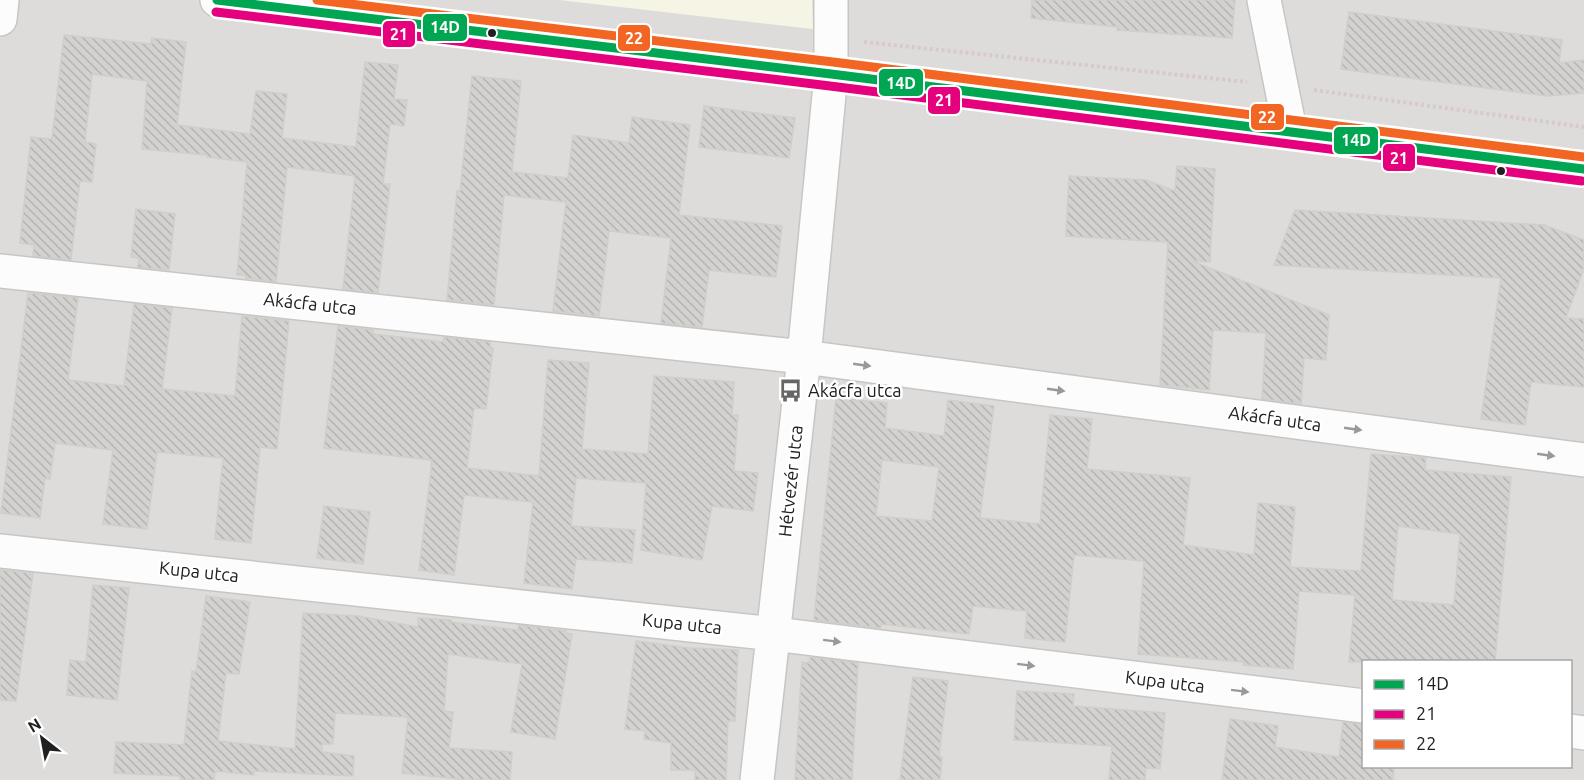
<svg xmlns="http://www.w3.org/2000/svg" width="1584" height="780" font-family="Ubuntu,sans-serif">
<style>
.residential{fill:#dddcda;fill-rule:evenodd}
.education{fill:#f6f5e5}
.building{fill:url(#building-back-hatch);stroke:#d1ceca;stroke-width:1.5;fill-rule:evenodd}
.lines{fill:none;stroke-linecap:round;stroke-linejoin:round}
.minor-casing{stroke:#c7c6c5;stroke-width:36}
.tertiary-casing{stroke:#c7c6c5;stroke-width:36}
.path{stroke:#d7cac8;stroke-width:4;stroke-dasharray:3 3;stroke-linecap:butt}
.minor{stroke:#fcfcfc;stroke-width:33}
.tertiary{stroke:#fcfcfc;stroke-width:33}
.bus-1-casing{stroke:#fff;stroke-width:14}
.bus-2-casing{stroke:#fff;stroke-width:14}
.bus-3-casing{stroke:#fff;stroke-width:14}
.bus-1{stroke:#00a651;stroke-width:9}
.bus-2{stroke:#e5007d;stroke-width:9}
.bus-3{stroke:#f26522;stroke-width:9}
.oneway{fill:#999}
.bus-dot{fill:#202020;stroke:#fff;stroke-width:2}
.labels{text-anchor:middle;stroke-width:5;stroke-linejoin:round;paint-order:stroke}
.street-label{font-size:18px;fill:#202020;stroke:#fff}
.poi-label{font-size:18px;fill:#202020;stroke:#fff;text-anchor:start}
.line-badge{stroke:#fff;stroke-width:2}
.badge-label{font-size:16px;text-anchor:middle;font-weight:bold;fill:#fff}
</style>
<defs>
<pattern id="building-back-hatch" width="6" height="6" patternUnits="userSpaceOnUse" patternTransform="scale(1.5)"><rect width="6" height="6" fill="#d4d2d0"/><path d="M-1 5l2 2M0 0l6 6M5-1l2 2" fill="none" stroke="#b6b4b2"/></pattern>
</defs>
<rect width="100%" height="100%" fill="#eeece9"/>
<path class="residential" d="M0,0H1584V780H0ZM1364,662H1570V766H1364Z"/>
<path class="education" d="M559,0H812L813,29Z"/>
<path class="building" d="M1032,0H1235L1232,38L1117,30L1118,27L1031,18Z
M1349,12L1562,40L1559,63L1584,60V93L1548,96L1341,69Z
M64,35L151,44L152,38L186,42L177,125L250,134L256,91L287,94L282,138L356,147L365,62L398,65L394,99L407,100L404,126L390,124L383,184H390L378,293L343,289L355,176L287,167L276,282L246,278V275H237L247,162L207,157V155L142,149L147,81L92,74L85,142L96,144L92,182L80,181L71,260L33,256L34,245L20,243L31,137L52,139Z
M472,76L521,81L512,172L568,178L573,135L629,143L632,117L690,125L679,215L782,226L776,277L709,270L702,327L661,323L671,238L609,231L599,316L553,311L566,202L504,195L494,305L447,300L457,191H460Z
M704,106L795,118L789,158L699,147Z
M1177,166L1215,169L1210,262L1192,261L1329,315L1326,360L1304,358L1301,404L1262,399L1266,333L1213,330L1209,390L1160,385L1168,242L1066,236L1069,176L1146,180L1175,191Z
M136,209L175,214L169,270L138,267L139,258L131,257Z
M1295,210L1544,225L1584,240L1583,271L1566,318L1584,319V387L1531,382L1525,425L1481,419L1501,278L1274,265Z
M28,293L78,298L68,380L124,386L134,304L172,308L162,389L235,396L242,316L289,321L277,449L260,447L251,543L215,539L223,458L157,452L147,529L103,524L113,450L55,443L50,479L45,478L40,518L1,513Z
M338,326L373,330V334L443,342L444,337L490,342V347L493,348L486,409L474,408L467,468L539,476L548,360L589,363L582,449L648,454L654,376L734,382L732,415H738L734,471L758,473L753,511L712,506L702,560L641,550L646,483L576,478L571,526L635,530L632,563L576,559L572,589L524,583L533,502L464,495L454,575L419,570L432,460L324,448Z
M836,398L887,403L885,428L944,436L948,400L994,406L980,518L1040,524L1050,415L1092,419L1087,469L1190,478L1183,545L1254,555L1258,503L1295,507L1290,567L1361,571L1371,454L1426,458L1425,470L1511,477L1495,662H1349L1355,595L1299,591L1293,669L1243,665L1244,662L1138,654L1144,561L1074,555L1065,642L1025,638L1027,611L973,606L969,634L881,624V628L814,620ZM882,460L939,467L932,521L876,516ZM1398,526L1460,534L1454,605L1392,600Z
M324,506L370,512L363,564L317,558Z
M0,570L33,573L16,701L0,700Z
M93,585L129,588L117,700L67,695L70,660L86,662Z
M206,596L250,602L239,674L226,673L218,741L295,749L303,613L358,616L418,627V618L451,620V622L518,630L519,625L566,631V633L572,634L555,739L511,732L522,664L448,654L444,711L453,712L449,748L512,752L510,780H467L402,773L408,717L335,713L333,744H322V752L354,756L353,776L254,771V775L215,771L214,780H180V776L114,773L116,742L184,745L192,671L196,672Z
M636,641L690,648L738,650L735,721H728L726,780H695V770H671V743L644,739L645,731L625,729Z
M810,657L858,663L852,780H795L802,662L809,663Z
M913,677L948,681L939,756L942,757L940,780H900Z
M1017,691L1074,694L1073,706L1165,713L1160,769L1146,768L1145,780H1109L1112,746L1014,740Z
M1230,719L1278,726L1275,747L1339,757L1343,722L1364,724V766H1394L1393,780H1222Z"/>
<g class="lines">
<defs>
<path id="minor" d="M1264,0L1290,130
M0,19L2,0
M0,271L804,357L1584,460
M0,551L774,634L1364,706
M1570,731L1584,733
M757,780L804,357L831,74V0"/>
<path id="tertiary" d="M217,0L831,74L1584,169"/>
</defs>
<use href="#minor" class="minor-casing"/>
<use href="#tertiary" class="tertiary-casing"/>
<path class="path" d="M864,42L1247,82
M1314,90L1584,127"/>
<use href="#minor" class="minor"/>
<use href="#tertiary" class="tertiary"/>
<defs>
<path id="bus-1" d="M217,0L831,74L1584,169"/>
<path id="bus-2" d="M216,12L830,86L1582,181"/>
<path id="bus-3" d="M317,0L833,62L1584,157"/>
</defs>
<use href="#bus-1" class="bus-1-casing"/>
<use href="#bus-2" class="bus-2-casing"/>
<use href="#bus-3" class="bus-3-casing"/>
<use href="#bus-1" class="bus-1"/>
<use href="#bus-2" class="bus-2"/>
<use href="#bus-3" class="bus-3"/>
</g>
<defs><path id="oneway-solid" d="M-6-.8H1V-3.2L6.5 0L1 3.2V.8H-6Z" transform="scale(1.5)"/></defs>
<g class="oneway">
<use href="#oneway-solid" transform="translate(862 365) rotate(8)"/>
<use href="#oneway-solid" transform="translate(1056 390) rotate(8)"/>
<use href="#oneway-solid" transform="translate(1353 429) rotate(8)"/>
<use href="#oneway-solid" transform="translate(1546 455) rotate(8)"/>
<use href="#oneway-solid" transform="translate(832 641) rotate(7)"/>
<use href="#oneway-solid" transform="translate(1026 665) rotate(7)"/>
<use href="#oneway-solid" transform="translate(1240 691) rotate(7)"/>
</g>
<defs>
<symbol id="bus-bare" viewBox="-9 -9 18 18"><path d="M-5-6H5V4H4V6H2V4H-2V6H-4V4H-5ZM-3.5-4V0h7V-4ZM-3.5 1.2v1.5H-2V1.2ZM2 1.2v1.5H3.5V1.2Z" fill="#686766" stroke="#fff" stroke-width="2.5" paint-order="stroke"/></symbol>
</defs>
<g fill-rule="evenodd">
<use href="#bus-bare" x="774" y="374" width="33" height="33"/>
</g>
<g class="bus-dot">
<circle cx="492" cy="33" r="5"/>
<circle cx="1501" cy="171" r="5"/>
</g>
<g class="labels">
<g class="street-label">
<text transform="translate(310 304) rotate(6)" y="6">Akácfa utca</text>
<text transform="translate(1275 419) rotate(8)" y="6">Akácfa utca</text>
<text transform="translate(791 481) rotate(-84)" y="6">Hétvezér utca</text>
<text transform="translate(199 572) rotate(6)" y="6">Kupa utca</text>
<text transform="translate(682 624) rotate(6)" y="6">Kupa utca</text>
<text transform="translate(1165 682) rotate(7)" y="6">Kupa utca</text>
</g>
<g class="poi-label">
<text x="808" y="397">Akácfa utca</text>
</g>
</g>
<g class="line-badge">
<rect x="422" y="13" width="46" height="29" rx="6" fill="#00a651"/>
<rect x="382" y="20" width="34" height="28" rx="6" fill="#e5007d"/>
<rect x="617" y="24" width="34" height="28" rx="6" fill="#f26522"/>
<rect x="878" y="68" width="46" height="29" rx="6" fill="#00a651"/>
<rect x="927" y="86" width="34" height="29" rx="6" fill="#e5007d"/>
<rect x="1250" y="103" width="35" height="28" rx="6" fill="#f26522"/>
<rect x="1333" y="126" width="46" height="29" rx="6" fill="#00a651"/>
<rect x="1382" y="143" width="34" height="29" rx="6" fill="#e5007d"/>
</g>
<g class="badge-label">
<text x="445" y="33">14D</text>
<text x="399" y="40">21</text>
<text x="634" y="44">22</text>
<text x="901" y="89">14D</text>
<text x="944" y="106">21</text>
<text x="1267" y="123">22</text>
<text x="1356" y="146">14D</text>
<text x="1399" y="164">21</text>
</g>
<rect x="1362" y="660" width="210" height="108" fill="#ffffff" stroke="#a6a6a6" stroke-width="1.5"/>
<rect x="1374" y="680" width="30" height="9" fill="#00a651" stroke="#a6a6a6" stroke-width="1.5"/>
<text x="1416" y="690" font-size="18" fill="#202020">14D</text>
<rect x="1374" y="710" width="30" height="9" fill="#e5007d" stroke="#a6a6a6" stroke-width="1.5"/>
<text x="1416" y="720" font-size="18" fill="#202020">21</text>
<rect x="1374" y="740" width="30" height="9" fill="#f26522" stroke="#a6a6a6" stroke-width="1.5"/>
<text x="1416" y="750" font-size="18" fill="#202020">22</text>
<g transform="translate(42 738) rotate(329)" stroke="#ffffff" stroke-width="4.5" paint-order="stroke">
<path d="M0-4.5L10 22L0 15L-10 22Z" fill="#202020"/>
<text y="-9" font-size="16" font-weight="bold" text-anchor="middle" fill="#202020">N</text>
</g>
</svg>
